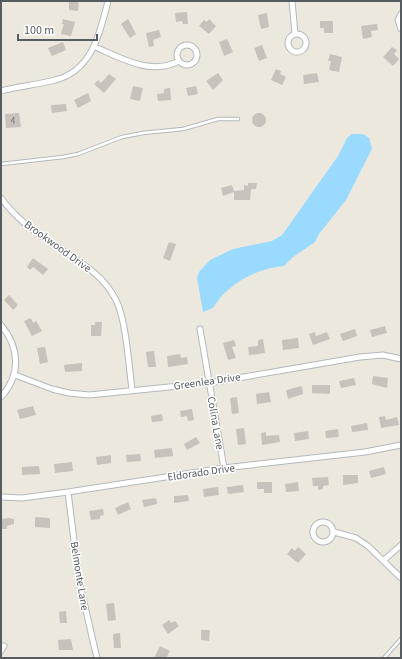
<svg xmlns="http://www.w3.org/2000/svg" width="402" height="659" font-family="'Source Sans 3',sans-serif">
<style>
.water{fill:#9bdaff}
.building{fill:#c7c2bb}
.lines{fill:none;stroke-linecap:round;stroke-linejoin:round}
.lane-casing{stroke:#b4b8bd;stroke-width:4.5}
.street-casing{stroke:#b4b8bd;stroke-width:7}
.lane{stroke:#fff;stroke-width:2.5}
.street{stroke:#fff;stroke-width:5}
.labels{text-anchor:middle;stroke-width:3;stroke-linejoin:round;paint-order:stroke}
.number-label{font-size:9px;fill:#737678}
.street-label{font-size:11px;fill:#575c61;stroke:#fff}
</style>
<rect width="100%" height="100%" fill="#ece8de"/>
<path class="water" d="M352,134H363L369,138L372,149L346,200L319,234L315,242L293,257L284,266C257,268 227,284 213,308L203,312L197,278L199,272L210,260L233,249L272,241L282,235L338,156L347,138Z"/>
<path class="building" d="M69,1H79L78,11L69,10Z
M187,12L188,24H183L182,21L176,22L175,13Z
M267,13L269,27L261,29L258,15Z
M63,19L75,22L71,36L61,34L64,24H62Z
M128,19L136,34L130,38L121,24Z
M209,19L216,26L209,34L199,26L204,20L207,22Z
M320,21H333V33H324V28H320Z
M377,24L378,30L371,31L372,37L363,39L361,26Z
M159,30L161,37L153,40L154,46L149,47L146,33Z
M227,39L233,52L224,56L219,42Z
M63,42L66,50L52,56L48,48Z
M262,45L267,58L259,61L254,48Z
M392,47L397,50L394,54L399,59L393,66L383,57Z
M330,54L342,57L339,72L329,70L331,61H328Z
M276,69L281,71L280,74L286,77L282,85L271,80Z
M218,73L223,80L213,90L206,81Z
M317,73L319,82L304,84L303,75Z
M109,74L116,79L104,93L94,84L98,80L101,83Z
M133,86L143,88L140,101L130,99Z
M196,86L198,94L188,96L186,88Z
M170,88L171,100L158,101L157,94L164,93V89Z
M88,93L91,101L78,108L74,100Z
M66,104L67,111L52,113L51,105Z
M19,113L21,127L6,128L5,114Z
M252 120a7 7 0 1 1 14 0a7 7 0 1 1-14 0Z
M248,183H257L256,189H251L250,200H234V192L223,196L221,188L232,185L234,191L244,190V185L248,186Z
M169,242L176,244L170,261L163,258Z
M33,258L48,269L43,275L33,267L30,270L27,267Z
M9,295L18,305L13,310L4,300Z
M31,318L33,323L36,321L42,331L32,336L24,321Z
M95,322H102L101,336H91V325H95Z
M385,326L387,333L372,337L370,330Z
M355,329L357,336L343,341L340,334Z
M315,332L316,336L327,332L330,339L313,345L309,334Z
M298,338L299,348L283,350L282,340Z
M263,339L265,353L249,355L248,347L258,346V340Z
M234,340L236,346L232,347L236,358L228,360L223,343Z
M45,347L48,362L40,364L37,348Z
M154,351L156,367H148L146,352Z
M180,354L181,358L187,357L188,364L168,367L167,356Z
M82,363V371L65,372L64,365Z
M373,376L388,378L387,388L372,384Z
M354,378L356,385L341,388L339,381Z
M312,385H330V394L312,393Z
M302,386L303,394L288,399L286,390Z
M269,392L271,402L257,404L256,394Z
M237,397L239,413L232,414L230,398Z
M33,406L36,415L20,419L17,410Z
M192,409L194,420L188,421L187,416L181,417L180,411Z
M162,414L163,421L152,422L151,416Z
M385,416L386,420L397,417L399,425L381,428L379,417Z
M367,423L368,430L352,432L351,426Z
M244,428L246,444L238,445L236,429Z
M338,429L339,437L326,438L325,431Z
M308,431L309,439L295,441L294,433Z
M266,432V436L279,435L280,442L262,445L261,433Z
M196,437L200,443L187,450L184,444Z
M172,448L173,456L155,458L154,450Z
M140,454L141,461L127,462L126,455Z
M111,455V463L97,465L96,457Z
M72,462L73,471L55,473L54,464Z
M39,466L40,474L22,475V467Z
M384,467L386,474L371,478L369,471Z
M343,475H358V483L343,485Z
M328,477L329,485L323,486V489L318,490V486H313L312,478Z
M257,482H272V493H264V489H257Z
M298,482L299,491L286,492L285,484Z
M243,485L244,492L228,494L227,487Z
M218,487L219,495L204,497L203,489Z
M188,495L189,501L174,503V496Z
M156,498L157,504L144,507L142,500Z
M128,502L131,509L118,515L115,508Z
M103,509L104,515L100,516V519L91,520L89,511Z
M35,517L50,518V528L35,527Z
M9,518L14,519V524L7,526V529H1V519Z
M298,547L306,554L298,563L287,554L292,548L295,551Z
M114,603L116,620L108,621L106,604Z
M66,611L67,623H60L59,612Z
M169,620L171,623L175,621L179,626L168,634L162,625Z
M201,630H210L209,641L201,640Z
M120,633L121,648H114L113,634Z
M71,639L73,650H59L58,640Z
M160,646L170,651L166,658H154Z"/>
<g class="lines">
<defs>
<path id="lane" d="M1,164L63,157L78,154L122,137L143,133L183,129L218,119H238
M384,658L401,639"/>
<path id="street" d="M292,1L295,34
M401,14L398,20L401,29
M288 43a9 9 0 1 1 18 0a9 9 0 1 1-18 0Z
M177 55a10 10 0 1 1 20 0a10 10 0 1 1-20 0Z
M95,47C121,58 151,76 179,61
M1,91C19,86 37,85 55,80C92,71 100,33 108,1
M1,198C14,216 34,232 53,244C77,261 102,272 116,300C126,319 129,367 132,390
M1,325C20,348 21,375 1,397
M200,329L224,468
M15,375L52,389L69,393L89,395L209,383L360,357L383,355L401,359
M68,492L79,581L97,658
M1,497L22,498L68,492L224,468L365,452L401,445
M313 532a10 10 0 1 1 20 0a10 10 0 1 1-20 0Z
M334,532L356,538L368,546L401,578
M384,560L401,545
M1,651L4,646"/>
</defs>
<use href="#lane" class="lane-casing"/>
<use href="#street" class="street-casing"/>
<use href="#lane" class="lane"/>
<use href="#street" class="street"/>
</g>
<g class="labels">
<g class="number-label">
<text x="13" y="124">4</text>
</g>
<g class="street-label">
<text transform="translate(58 246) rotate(36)" y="4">Brookwood Drive</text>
<text transform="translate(207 381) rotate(-8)" y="4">Greenlea Drive</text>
<text transform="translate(216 423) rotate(80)" y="4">Colina Lane</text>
<text transform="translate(201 472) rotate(-8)" y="4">Eldorado Drive</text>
<text transform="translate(80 576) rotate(81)" y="4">Belmonte Lane</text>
</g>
</g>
<rect width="402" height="659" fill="none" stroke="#575c61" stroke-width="4"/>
<path d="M18 34v6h79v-6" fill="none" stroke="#575c61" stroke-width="2"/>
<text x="24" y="34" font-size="12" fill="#575c61" stroke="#ffffff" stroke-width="3" paint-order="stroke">100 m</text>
</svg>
